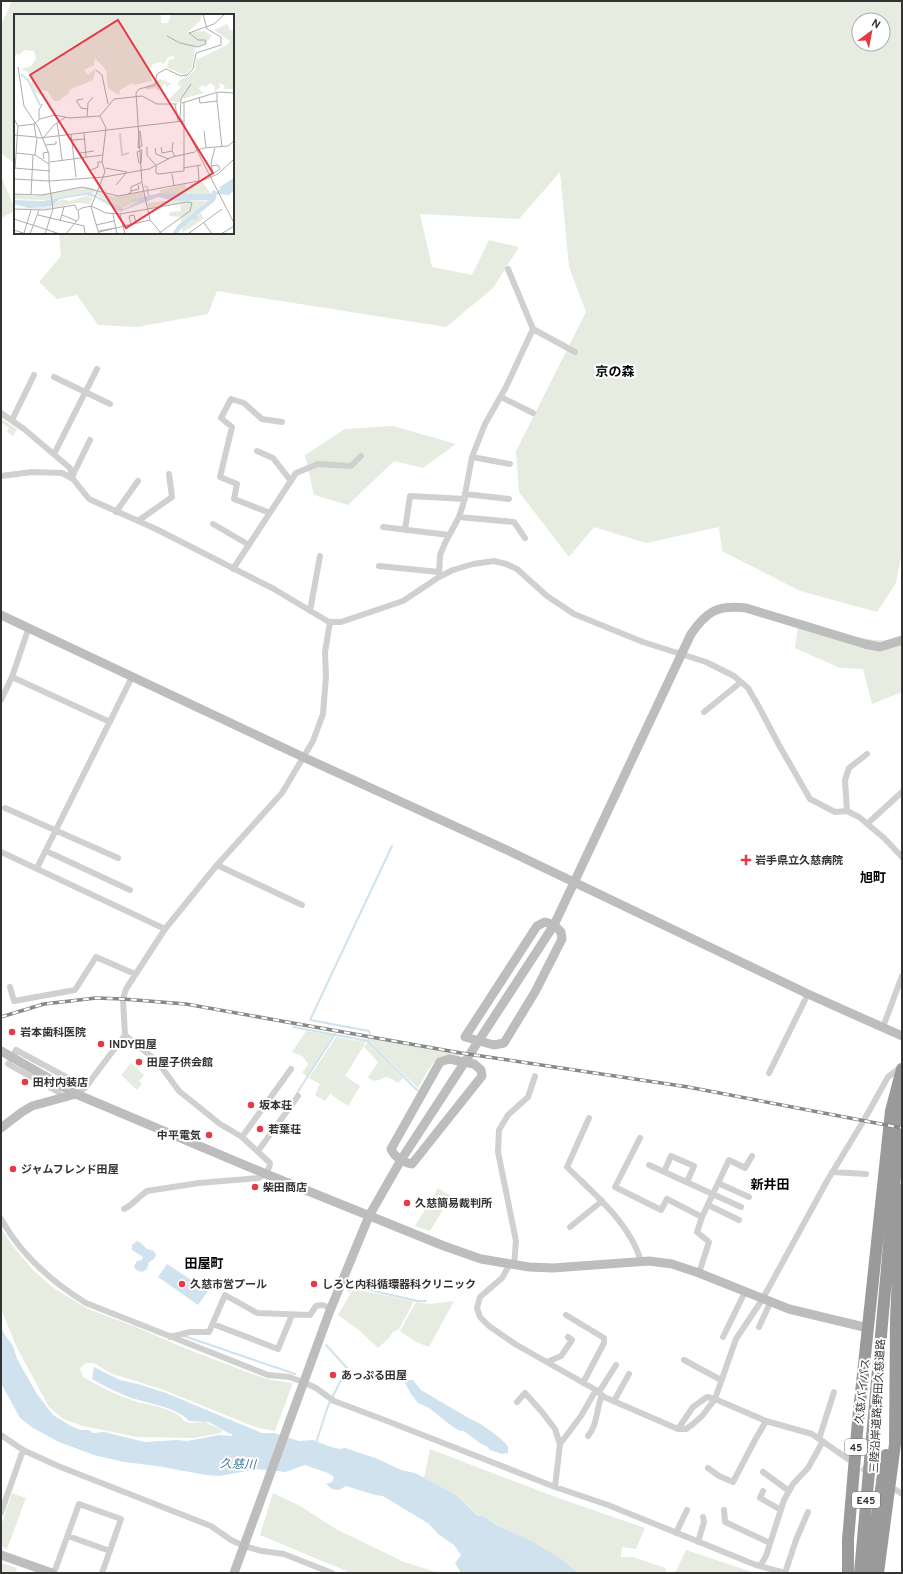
<svg xmlns="http://www.w3.org/2000/svg" width="903" height="1574" font-family="Overpass,'Noto Sans JP',sans-serif">
<style>
.green{fill:#e6ecdf;fill-rule:evenodd}
.water{fill:#cfe2ee}
.lines{fill:none;stroke-linecap:round;stroke-linejoin:round}
.stream{stroke:#cfe2ee;stroke-width:2}
.street-tunnel{stroke:#d6d6d6;stroke-width:6;stroke-dasharray:6 3;stroke-linecap:butt}
.street{stroke:#d0d0d0;stroke-width:6}
.secondary{stroke:#bdbdbd;stroke-width:9}
.highway{stroke:#9a9a9a;stroke-width:12}
.rail-casing{stroke:#888;stroke-width:3.5}
.rail{stroke:#fff;stroke-width:2;stroke-dasharray:6;stroke-linecap:butt}
.poi-dot{fill:#e63946;stroke:#fff;stroke-width:1.5}
.labels{text-anchor:middle;stroke-width:4;stroke-linejoin:round;paint-order:stroke}
.shield{fill:#fff;stroke:#707070;stroke-width:1}
.shield-label{font-size:10px;font-weight:bold;fill:#333}
.poi-label{font-size:11px;font-weight:bold;fill:#333;stroke:#fff;text-anchor:start}
.street-label{font-size:11px;fill:#333;stroke:#fff}
.water-label{font-size:12px;font-style:italic;fill:#3f7597;stroke:#fff}
.quarter-label{font-size:13px;font-weight:bold;fill:#000;stroke:#fff}
.inset-river{fill:none;stroke:#cfe2ee;stroke-width:2}
.inset-road{fill:none;stroke:#adadad;stroke-width:1}
.view{fill:#e63946;fill-opacity:0.15;stroke:#e63946;stroke-width:2}
.inset-edge{fill:none;stroke:#333;stroke-width:2}
</style>
<rect width="100%" height="100%" fill="#fff"/>
<path class="green" d="M12,1H902V551L896,583L877,612L800,591L722,551L719,527L646,543L594,527L569,557L519,492L516,451L586,312L569,267L560,172L519,219L420,214L432,267L472,275L489,240L519,247L493,288L446,327L217,291L208,314L137,327L98,325L77,295L57,299L39,282L61,256L59,233H233V15H15V164L1,153V25ZM859,20H883V44H859Z
M1,176L15,209V211L1,218Z
M1,419L17,429L13,436L7,432L9,428L1,422Z
M393,426L456,444L423,468L394,461L348,505L314,495L305,455L345,429Z
M799,619C828,628 872,647 902,638V692L872,704L863,669L840,668L795,648Z
M306,1031L333,1035L307,1076L302,1073L308,1064L302,1056L292,1052Z
M336,1037L366,1042L345,1076L360,1086L348,1106L330,1094L325,1101L315,1095L320,1084L309,1078Z
M371,1037L460,1054L457,1057C433,1053 429,1070 418,1088L369,1042Z
M367,1043L403,1078L398,1083L388,1077C380,1078 375,1085 368,1077L378,1062L364,1047Z
M131,1063L144,1075L139,1081L142,1084L137,1090L121,1075Z
M438,1188L451,1196L430,1231L415,1226Z
M1,1228L12,1245L32,1269L52,1287L88,1309L136,1327L187,1349L255,1375L271,1380L293,1383L275,1431L255,1427L164,1390L110,1373L94,1363H86L80,1368L83,1377C99,1386 116,1395 134,1401C147,1405 177,1408 184,1421L190,1423L205,1422L222,1430L221,1433L194,1438L137,1437L83,1426L63,1419L49,1407L17,1348L1,1309Z
M353,1289L414,1301L399,1329L393,1332L388,1339L378,1348L359,1330L338,1315Z
M454,1301L429,1347L416,1342L400,1331L416,1302L430,1304Z
M430,1449L558,1498L645,1528L636,1549L622,1547L621,1557H633L665,1568L667,1573H578L563,1560L532,1541L496,1525L483,1516H479L456,1495L424,1478Z
M12,1493L26,1498L7,1549L1,1546V1526Z
M273,1493L300,1506L336,1529L404,1562L439,1573H351L260,1535Z
M686,1550L755,1573H675Z
M1,1563L17,1568L15,1573H1Z"/>
<path class="water" d="M137,1241L141,1243L147,1249L154,1251L156,1255L154,1259L149,1262L147,1269L142,1272L136,1270L134,1266L137,1261L142,1260L143,1257L132,1250V1245Z
M167,1264L208,1291L198,1305L158,1277Z
M1,1324L3,1332L13,1346L17,1359L37,1394L53,1415L71,1426L80,1430H89L93,1433L104,1432L145,1442L176,1440L187,1441L219,1435L232,1436V1434L226,1432L209,1422L189,1421C176,1406 143,1403 126,1396C114,1391 103,1385 92,1379L94,1367L120,1380L138,1384L166,1393L262,1433H274L299,1441L313,1440L328,1446L339,1449L345,1448L378,1459L401,1470L415,1473L456,1495L478,1516H483L496,1525L532,1541L563,1560L578,1573H461L455,1563L461,1555L454,1545L438,1534L429,1524L383,1496L375,1495L346,1486L339,1490L332,1489L326,1484L332,1482L334,1477L328,1473L305,1465L285,1472L258,1469L220,1476L206,1475L157,1466L124,1462L94,1455L59,1442L33,1428L20,1418L1,1383Z
M408,1380H413L421,1390L472,1420C478,1421 505,1440 508,1447C508,1447 508,1452 508,1453L502,1454L490,1450L488,1447L481,1444L464,1431H460L453,1427L429,1408L418,1403L411,1394L405,1383Z"/>
<g class="lines">
<path class="stream" d="M293,1027L368,1041
M370,1034L369,1031L310,1020L392,846
M369,1037L368,1042L417,1090
M297,1093L335,1034
M349,1291L356,1287L418,1301H426
M184,1336L295,1374
M316,1443L328,1406L347,1368L326,1345"/>
<path class="street-tunnel" d="M854,1463L883,1482"/>
<path class="street" d="M533,329L575,352
M54,377L110,404
M501,397L533,413
M1,413L24,429L70,468L73,479
M12,420L34,375
M257,451L273,458L291,481
M54,454L97,369
M472,457L510,464
M1,476L32,472L62,473L73,479L89,499L156,529L274,589L329,622H341L403,601L439,577L453,570L473,564L494,561L506,564L517,569L547,596L574,614L643,642L706,662L734,676L748,688L759,707L779,745L810,799L835,812L847,811L859,817L884,838L902,857
M72,477L90,440
M465,494L509,499
M116,512L138,481
M270,513L234,499L237,484L220,477L232,427L221,418L231,399L244,403L262,419L282,422
M459,517L514,522L525,538
M138,521L172,497L169,474
M213,524L249,545
M383,527L449,535
M405,530L410,496L465,499
M379,566L439,572
M233,569L296,473L318,464L351,466L361,456
M439,577L440,555L445,543L459,517L463,505L472,457L485,424L506,387L533,329L508,269
M310,611L320,556
M12,677L110,722
M1,700L12,677L29,627
M704,712L741,682
M5,808L118,858
M847,811L845,780L849,768L867,754
M867,824L902,792
M46,851L130,890
M1,852L165,929
M217,865L302,905
M37,868L132,677
M10,987L14,1001L75,990L96,957L135,974
M883,1027L902,976
M8,1064L58,1092L63,1097
M9,1064L16,1050L77,1083L87,1085
M769,1073L808,994
M76,1094L85,1088L94,1076L125,1035L123,999L126,989L165,929L217,865L282,793L313,741L323,714L326,676L325,652L330,622
M589,1118L567,1167C595,1195 629,1222 641,1261
M242,1137L291,1069
M640,1138L615,1187L661,1210L667,1199L702,1217
M258,1151L298,1096
M649,1165L741,1207
M664,1172L671,1156L694,1166L687,1182
M832,1172L866,1174
M718,1183L749,1197
M708,1205L739,1220
M124,1209C134,1204 138,1197 147,1191L199,1183L259,1178C266,1174 269,1171 270,1163L242,1137L220,1124L179,1091L157,1061L125,1035
M1,1219C21,1255 52,1282 86,1303L268,1375L289,1377L303,1382L316,1388L334,1401L387,1421L555,1487L608,1505L756,1565L785,1573
M570,1227L602,1201
M510,1264L502,1278L480,1297L477,1308L480,1317L489,1326L515,1344L596,1390L604,1397L678,1429H686L693,1424L702,1416L715,1399L736,1339L762,1300L827,1181L864,1120L888,1077L901,1067
M514,1265L516,1241L498,1152L499,1130L508,1115L528,1097L535,1076
M699,1273L709,1242L697,1232L702,1217L729,1160L745,1168L752,1156
M566,1315L604,1338V1343L583,1383
M213,1324L278,1349L292,1315
M759,1327L770,1303
M170,1337L190,1332H209L225,1295L257,1313L310,1315L316,1306L322,1305L331,1308
M723,1337L745,1292
M684,1360L721,1380
M547,1362L561,1356L572,1340L568,1337
M599,1392L616,1365
M614,1401L629,1374
M517,1402L525,1393L542,1412L555,1429L560,1444
M678,1429L693,1407L707,1397L715,1399L766,1421L812,1434L848,1459
M1,1435L23,1450L58,1466L211,1526L231,1540L244,1546L262,1551L284,1554L332,1573
M588,1436C598,1424 596,1409 602,1395
M819,1439L834,1392
M708,1468L719,1476L733,1482L755,1440L766,1421
M763,1472L789,1491
M555,1487L560,1444L581,1416L596,1390
M896,1490L902,1494
M763,1491L760,1498L781,1510
M724,1510L725,1522L770,1543
M1,1513L23,1450
M676,1533L687,1510
M68,1536L110,1551
M698,1542L704,1522L703,1517
M760,1566L766,1556L784,1500L793,1484L808,1468L823,1441
M54,1573L79,1504L121,1519L102,1573
M785,1573L796,1540L808,1512"/>
<path class="secondary" d="M1,615L303,757L509,851L808,994L902,1036
M545,922L554,925L561,932L562,939L535,992L504,1043L494,1045L465,1037L537,926Z
M1,1051L76,1094L266,1174L444,1246L481,1259L529,1267L553,1268L649,1261L672,1264L699,1273L789,1309L868,1328
M449,1059L474,1064L481,1070L482,1076L412,1164C403,1162 395,1158 391,1149L440,1062Z
M1,1128L22,1112L32,1106L76,1094
M1,1555L52,1573
M234,1573L329,1313L369,1216L401,1160L554,925L691,634C707,611 717,605 746,608L865,644L880,647L902,640"/>
<path class="highway" d="M870,1571L872,1551L886,1455
M848,1573V1540L858,1421L891,1111L902,1069
M860,1573L902,1098
M878,1573L895,1444L896,1319L902,1190"/>
<defs>
<path id="rail" d="M1,1017L44,1004L96,998L123,999L186,1004L461,1053L688,1087L902,1128"/>
</defs>
<use href="#rail" class="rail-casing"/>
<use href="#rail" class="rail"/>
</g>
<g class="poi-dot">
<path d="M744 854h4v4h4v4h-4v4h-4v-4h-4v-4h4z"/>
<circle cx="12" cy="1032" r="4"/>
<circle cx="101" cy="1044" r="4"/>
<circle cx="139" cy="1062" r="4"/>
<circle cx="25" cy="1082" r="4"/>
<circle cx="251" cy="1105" r="4"/>
<circle cx="260" cy="1129" r="4"/>
<circle cx="209" cy="1135" r="4"/>
<circle cx="13" cy="1169" r="4"/>
<circle cx="255" cy="1187" r="4"/>
<circle cx="407" cy="1203" r="4"/>
<circle cx="182" cy="1284" r="4"/>
<circle cx="314" cy="1284" r="4"/>
<circle cx="333" cy="1375" r="4"/>
</g>
<g class="labels">
<g class="shield">
<rect x="845" y="1439" width="22" height="16" rx="3"/>
<rect x="852" y="1492" width="28" height="16" rx="3"/>
</g>
<g class="shield-label">
<text x="856" y="1451">45</text>
<text x="866" y="1504">E45</text>
</g>
<g class="poi-label">
<text x="755" y="864">岩手県立久慈病院</text>
<text x="20" y="1036">岩本歯科医院</text>
<text x="109" y="1048">INDY田屋</text>
<text x="147" y="1066">田屋子供会館</text>
<text x="33" y="1086">田村内装店</text>
<text x="259" y="1109">坂本荘</text>
<text x="268" y="1133">若葉荘</text>
<text x="201" y="1139" text-anchor="end">中平電気</text>
<text x="21" y="1173">ジャムフレンド田屋</text>
<text x="263" y="1191">柴田商店</text>
<text x="415" y="1207">久慈簡易裁判所</text>
<text x="190" y="1288">久慈市営プール</text>
<text x="322" y="1288">しろと内科循環器科クリニック</text>
<text x="341" y="1379">あっぷる田屋</text>
</g>
<g class="street-label">
<text transform="translate(862 1391) rotate(-84)" y="4">久慈バイパス</text>
<text transform="translate(877 1406) rotate(-87)" y="4">三陸沿岸道路;野田久慈道路</text>
</g>
<g class="water-label">
<text transform="translate(238 1464) rotate(2)" y="4">久慈川</text>
</g>
<g class="quarter-label">
<text x="615" y="376">京の森</text>
<text x="873" y="882">旭町</text>
<text x="770" y="1189">新井田</text>
<text x="204" y="1268">田屋町</text>
</g>
</g>
<g transform="translate(14 14)">
<rect width="220" height="220" fill="#fff"/>
<path d="M0,0H147V9H154L157,0H188L186,7L174,18L191,17L198,22L191,30L181,33L178,54L171,61L153,54L155,46L160,45V42L154,43L150,50L147,48L139,50L136,56L138,67L120,71L118,69L106,76L105,81L94,74L92,56L81,44L80,51L70,56L74,61L82,54L79,66L55,76V79L45,87H40L33,77L24,76L31,81L29,83L21,78L16,72L18,68L17,60L7,55L17,52L22,45L20,37L10,36L5,41L2,39L0,49ZM213,10L216,16L220,17V75H211L210,71L205,69L206,73L200,78L201,72L196,69L192,73L189,71L184,74L190,79L171,84L168,83L175,70L165,89L154,86L167,73L164,71L165,67L181,56L182,46L213,31L216,27L200,16ZM146,65L157,70L153,73L151,69L144,77L141,74L133,76L131,73ZM188,167L197,180L147,179L146,176L172,170L171,174H177V170ZM72,173L82,175L80,179L33,186L0,185V180L20,182ZM83,176L99,183L129,178L130,183L107,188L125,187L106,195L82,180ZM71,182L79,183L76,190L62,189L32,195L0,194L36,193L48,185L56,187ZM159,186L192,187L195,186L166,209L168,203L155,202L156,198L167,197L166,190L135,194L133,189ZM187,199L189,205L168,219L170,210Z" fill="#e6ecdf"/>
<path d="M220,164V176L215,181L203,180L201,187L182,202L184,206L178,205L162,220H158L164,211L195,186L161,187L144,183L106,198L81,183L71,181L46,185L38,192L15,194L0,190V186L29,187L75,178L110,195L125,187L108,188L146,179L197,180L199,176L203,178L207,174H204Z" fill="#cfe2ee"/>
<path class="inset-river" d="M7,60L14,66L26,91M106,119L108,141L115,139M130,172L133,173L135,183"/>
<path class="inset-road" d="M153,22L166,29L184,33L189,31L192,30L191,26H184L175,19L200,10L211,0M82,56L88,61L94,90M177,70L167,85L166,103L220,209M185,83L186,89L203,87V79M69,85L63,86V88L67,94L74,95M203,87L208,133M168,89L204,78L220,79M161,90L164,107M73,102L74,89L79,83M0,105L4,112L20,110L22,123L26,124L169,107M25,105V96L28,90M43,109L45,122M20,110L26,105L41,101L55,104L86,102L100,85L128,82L143,90H163M126,117L128,132L124,134L125,118ZM190,117L192,133M70,119L72,143M57,120L62,163M0,121L22,123M45,122L48,146M30,123L40,111L52,103M58,126L71,125M159,128L158,137L161,142M32,131L42,130V127M133,133V141L143,153M147,133L148,139L158,137M141,134L142,140L155,145M128,136L127,149H125L123,138ZM181,137L190,134L214,132L220,127M2,139L21,141L35,150M66,139L80,137M21,141L23,124M30,145L29,139L35,138M36,148L89,141M184,151L185,167M197,152L204,151L206,155L200,159M142,153V159L144,160L170,157V88M0,154L36,157M91,154L113,158L102,171M169,154L187,151M1,155L4,112M77,156L84,153V148H88M158,160L160,172M199,161L197,149L201,134M0,165L35,167V140L24,113L10,92L4,53M117,177L125,175L124,171M0,180L28,181L68,173L104,182L190,166L204,160L220,145M114,180L117,178V173L128,168M17,181L19,141M0,195L30,196L61,191L63,196M99,200L103,220M106,200L111,220M24,201L70,212L71,220M48,201L63,207M0,205L46,220M46,207L50,193M190,209L198,220M82,211L100,207M117,211L115,202L120,201L122,209M0,216L12,220M85,217L101,214M85,218L136,206M10,219L17,196M16,220L25,196M31,220L39,195L35,167L90,163L135,155L158,143L181,138M52,220L65,204L64,196L68,194L77,192L92,199L106,200L173,188L178,189L176,197L144,220M85,220L77,193L91,158L88,148L92,114L86,102M148,220L136,206L128,169L122,79L125,75L141,71L143,60L152,55L167,62L173,61L179,55L182,39L207,31V23L193,15L189,0M174,220L208,195M207,220L220,212"/>
<path class="view" d="M104,6L199,159L112,214L16,61Z"/>
<rect width="220" height="220" class="inset-edge"/>
</g>
<rect width="903" height="1574" fill="none" stroke="#333333" stroke-width="4"/>
<g transform="translate(871 32) rotate(32)"><circle r="19" fill="#ffffff" stroke="#adadad"/>
<path d="M0-3L7 15L0 10L-7 15Z" fill="#e63946"/>
<text y="-6" font-size="11" font-weight="bold" text-anchor="middle" fill="#333333">N</text>
</g>
</svg>
